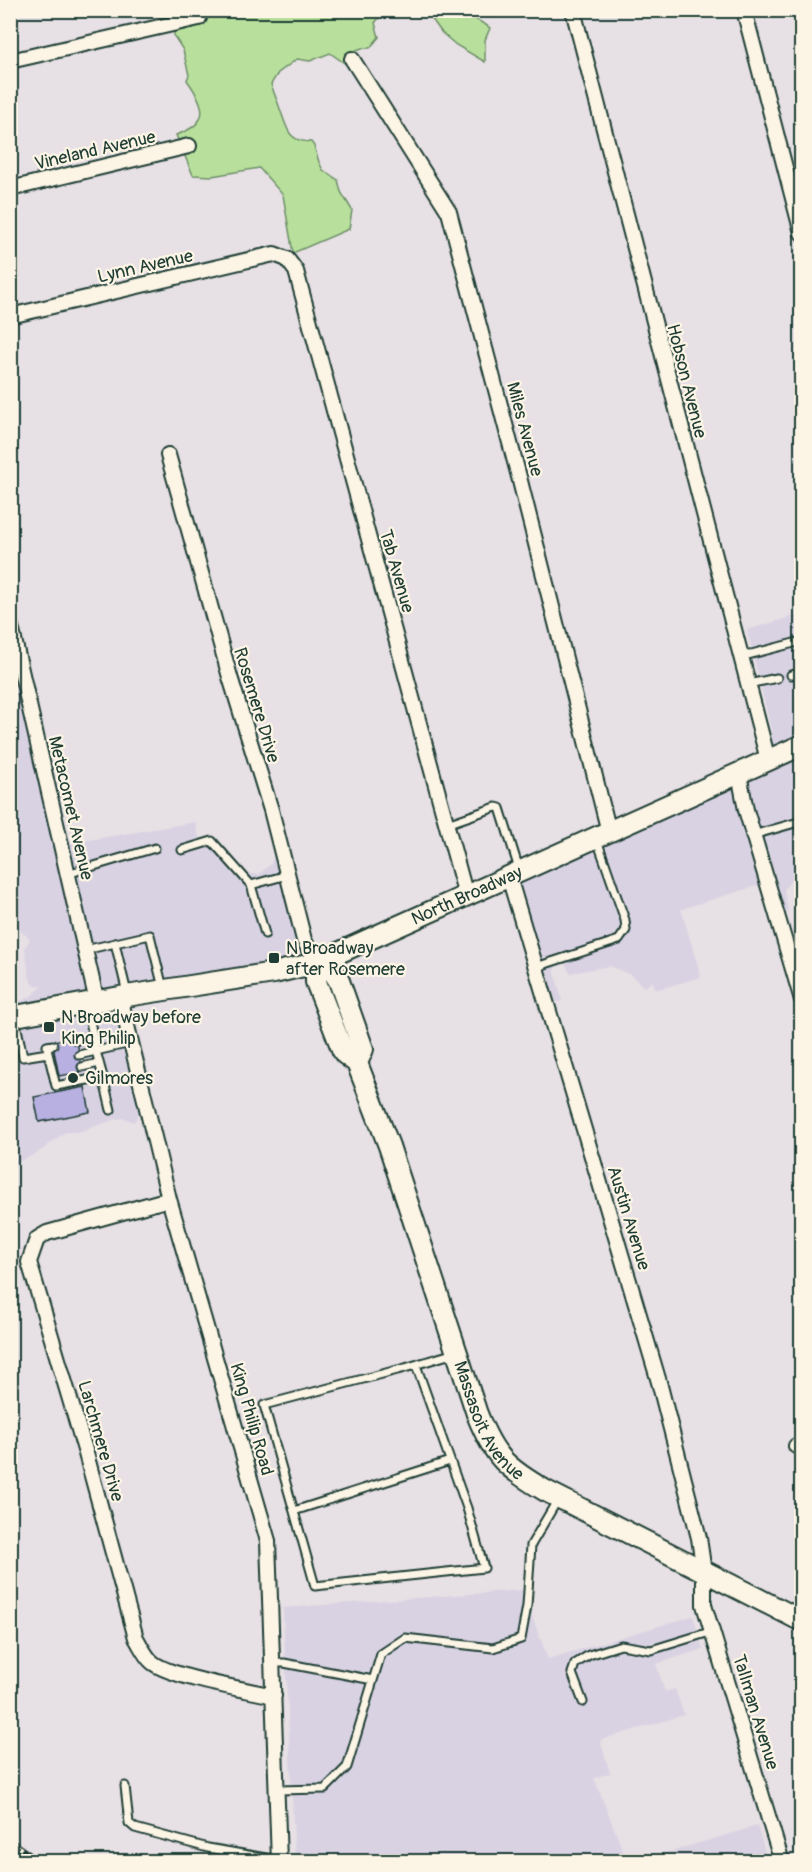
<svg xmlns="http://www.w3.org/2000/svg" width="812" height="1872" font-family="Pangolin,sans-serif">
<style>
.built{fill:#d9d2e3}
.green{fill:#b8e09c;stroke:#6c8e68;stroke-width:1.5}
.building{fill:#b7b0e1;stroke:#1f3d34;stroke-width:1.5}
.lines{fill:none;stroke-linecap:round;stroke-linejoin:round}
.lane-casing{stroke:#1f3d34;stroke-width:11}
.street-casing{stroke:#1f3d34;stroke-width:18}
.secondary-casing{stroke:#1f3d34;stroke-width:24}
.lane{stroke:#fcf5e5;stroke-width:7}
.street{stroke:#fcf5e5;stroke-width:14}
.secondary{stroke:#fcf5e5;stroke-width:20}
.rail-casing{stroke:#1f3d34;stroke-width:7}
.rail{stroke:#fcf5e5;stroke-width:4.5;stroke-dasharray:14;stroke-linecap:butt}
.poi-dot{fill:#1f3d34;stroke:#fcf5e5;stroke-width:2}
.labels{text-anchor:middle;stroke-width:4.5;stroke-linejoin:round;paint-order:stroke}
.street-label{font-size:18px;fill:#1f3d34;stroke:#fcf5e5}
.poi-label{font-size:18px;fill:#1f3d34;stroke:#fcf5e5;text-anchor:start}
</style>
<rect width="100%" height="100%" fill="#e7e0e4"/>
<filter id="ink" filterUnits="userSpaceOnUse"><feTurbulence type="fractalNoise" baseFrequency=".0167" numOctaves="2"/><feDisplacementMap in="SourceGraphic" scale="12" xChannelSelector="R" yChannelSelector="G"/><feConvolveMatrix kernelMatrix="1 2 1 2 8 2 1 2 1" color-interpolation-filters="sRGB"/></filter>
<g filter="url(#ink)">
<path class="built" d="M801,614L802,884L791,879L784,890L788,911L779,913L769,882L681,909L701,977L655,990L653,981L644,987L631,975L610,966L570,973L562,958L554,969L562,1000L560,1002L552,1001L514,878L773,756L772,733L747,630Z
M11,681L23,686L66,844L195,822L201,846L215,844L233,867L248,874H259L271,864L274,855L272,847H285L316,959L121,995L148,1101L140,1111L134,1122L124,1118L116,1119L78,1132H65L39,1152L16,1163L10,1160V1016L18,1014L11,1005L30,997L42,987L32,984L29,975L25,948L30,939L16,927H11Z
M522,1590L548,1659L693,1616L703,1649L656,1664L665,1692L675,1689L684,1715L600,1740L610,1773L594,1778L627,1861H295L283,1608Z
M757,1826L768,1861H639Z"/>
<path class="green" d="M167,10L384,11L375,23L379,37L370,48H362L356,50V58L346,64L330,53L310,61L297,59L278,73L271,84C274,94 278,102 281,112C288,130 288,141 311,142L314,146L319,162L323,170L338,180L341,192L352,210L349,229L293,253L283,195L259,168L212,176L193,175L176,135C212,123 205,105 187,80L189,75L183,50L174,36V20H167Z
M426,11H467C475,22 482,21 490,28L485,40V62L456,45L442,33Z"/>
<path class="building" d="M76,1037L83,1072L59,1076L52,1041Z
M85,1087L90,1112L39,1122L34,1097Z"/>
<g class="lines">
<defs>
<path id="lane" d="M740,657L798,642L802,645
M791,675L802,673
M748,684L777,678
M447,824L496,807L500,808L519,869
M753,835L802,821
M182,850L212,841L251,885L287,875
M67,874L155,848
M251,885L265,934
M115,943L127,993
M85,950L150,935L163,988
M536,967L619,940L626,930L625,920L597,840
M87,1006L96,1051L131,1043
M15,1019L23,1057L48,1053L56,1086L103,1077L96,1051L79,1055
M76,1040L93,1037
M48,1053L47,1046L53,1045
M82,1067L99,1063
M103,1077L111,1110
M416,1365L467,1508L484,1568L315,1586L264,1405L405,1368C421,1363 438,1358 455,1353
M294,1511L450,1461
M273,1663H284L373,1680
M583,1702L572,1673L575,1664L589,1655L621,1645L651,1650L713,1631
M125,1786L129,1823L135,1828L208,1848L278,1860
M276,1790L325,1789L347,1767L381,1654L405,1638L493,1648L521,1639L527,1606L531,1545L558,1499"/>
<path id="street" d="M573,10L768,760
M744,10L802,233
M352,59L449,212L519,477L609,832
M10,61L199,18
M10,189L189,146
M10,316L274,254L287,259L296,271L466,896
M168,455L230,677L271,810L304,940L316,963
M10,622L97,1002
M739,774L746,810L802,1000
M509,877L659,1382L699,1538L704,1572V1605L782,1862
M120,997L169,1199L268,1541L279,1862
M169,1199L47,1233L37,1239L29,1262L85,1450L136,1638C141,1646 145,1656 152,1662C169,1677 248,1690 274,1696
M796,1446L802,1444"/>
<g id="secondary">
<path id="s1" d="M10,1017L120,997L274,973L316,963L802,745"/>
<path id="s2" d="M357,1063L363,1049L339,981L332,970L316,963V982L342,1049L345,1054L357,1063L389,1146L477,1414C494,1457 506,1468 546,1491L802,1621"/>
</g>
</defs>
<use href="#lane" class="lane-casing"/>
<use href="#street" class="street-casing"/>
<use href="#secondary" class="secondary-casing"/>
<use href="#lane" class="lane"/>
<use href="#street" class="street"/>
<use href="#secondary" class="secondary"/>
<defs>
<path id="rail" d="M10,1841L39,1862"/>
</defs>
<use href="#rail" class="rail-casing"/>
<use href="#rail" class="rail"/>
</g>
</g>
<g class="poi-dot">
<rect x="268" y="952" width="12" height="12" rx="3"/>
<rect x="43" y="1021" width="12" height="12" rx="3"/>
<circle cx="73" cy="1078" r="6"/>
</g>
<g class="labels">
<g class="street-label">
<text transform="translate(95 150) rotate(-13)" y="6">Vineland Avenue</text>
<text transform="translate(145 266) rotate(-13)" y="6">Lynn Avenue</text>
<text transform="translate(687 381) rotate(76)" y="6">Hobson Avenue</text>
<text transform="translate(525 429) rotate(75)" y="6">Miles Avenue</text>
<text transform="translate(397 571) rotate(74)" y="6">Tab Avenue</text>
<text transform="translate(257 705) rotate(73)" y="6">Rosemere Drive</text>
<text transform="translate(71 808) rotate(77)" y="6">Metacomet Avenue</text>
<text dy="6" stroke="none"><textPath href="#s1" startOffset="476">North Broadway</textPath></text>
<text transform="translate(629 1218) rotate(73)" y="6">Austin Avenue</text>
<text dy="6" stroke="none"><textPath href="#s2" startOffset="612">Massasoit Avenue</textPath></text>
<text transform="translate(252 1419) rotate(74)" y="6">King Philip Road</text>
<text transform="translate(101 1441) rotate(74)" y="6">Larchmere Drive</text>
<text transform="translate(756 1712) rotate(73)" y="6">Tallman Avenue</text>
</g>
<g class="poi-label">
<text x="286" y="954">N Broadway<tspan x="286" dy="21">after Rosemere</tspan></text>
<text x="61" y="1023">N Broadway before<tspan x="61" dy="21">King Philip</tspan></text>
<text x="85" y="1084">Gilmores</text>
</g>
</g>
<rect width="812" height="1872" fill="none" stroke="#fcf5e5" stroke-width="36"/>
<rect x="18" y="18" width="776" height="1836" fill="none" stroke="#1f3d34" stroke-width="2" filter="url(#ink)"/>
</svg>
